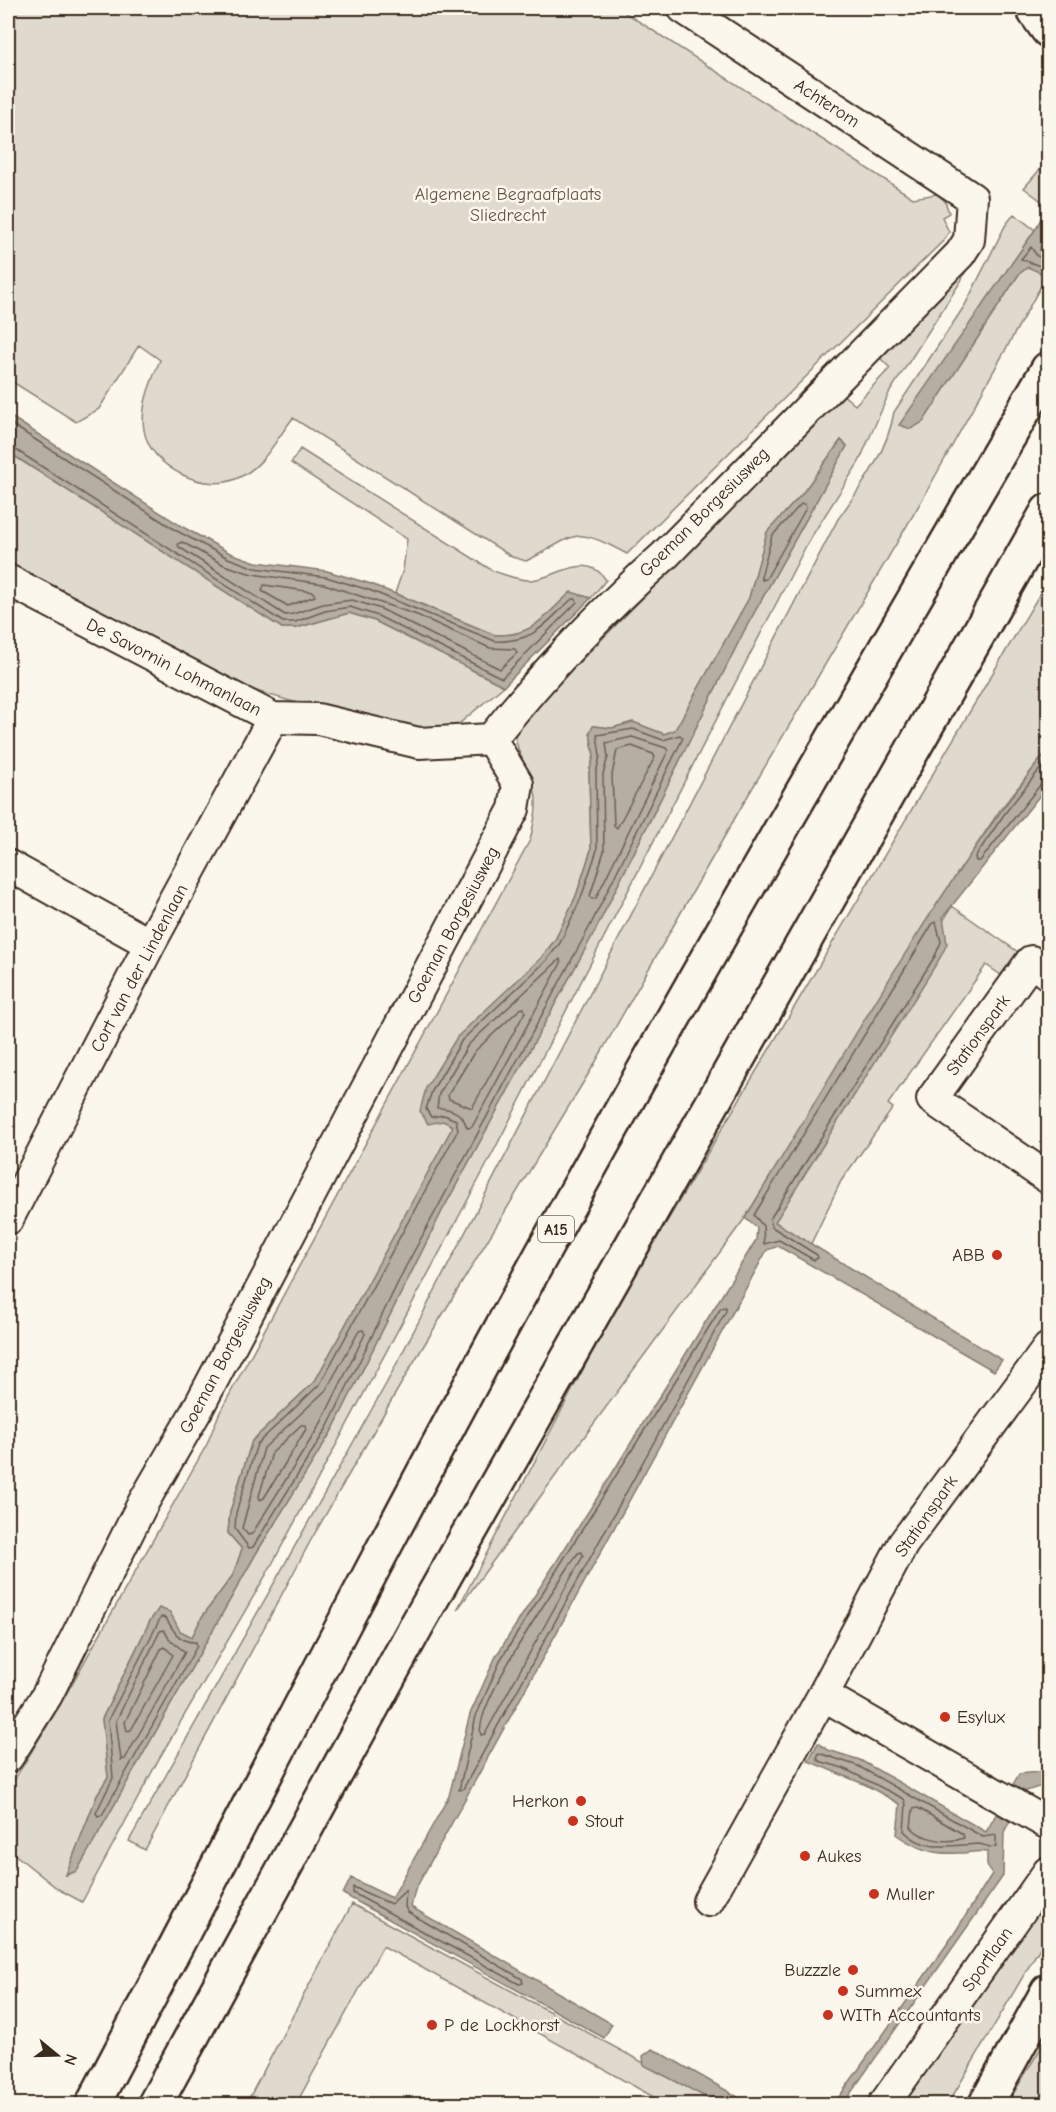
<svg xmlns="http://www.w3.org/2000/svg" width="1056" height="2112" font-family="'Comic Neue',sans-serif">
<style>
.green{fill:#dfd9ce;stroke:#8d8276;stroke-width:1.5;fill-rule:evenodd}
.water{fill:#b6aea2;stroke:#85796d;stroke-width:1.5}
.lines{fill:none;stroke-linecap:round;stroke-linejoin:round}
.shore{stroke:#6c5f53;stroke-width:1.5}
.minor-casing{stroke:#3b2a1e;stroke-width:34}
.tertiary-casing{stroke:#3b2a1e;stroke-width:38}
.secondary-casing{stroke:#3b2a1e;stroke-width:38}
.motorway-casing{stroke:#3b2a1e;stroke-width:38}
.minor{stroke:#fbf7ec;stroke-width:30}
.tertiary{stroke:#fbf7ec;stroke-width:33}
.secondary{stroke:#fbf7ec;stroke-width:33}
.motorway{stroke:#fbf7ec;stroke-width:33}
.poi-dot{fill:#c8321e;stroke:#fbf7ec;stroke-width:2}
.labels{text-anchor:middle;stroke-width:5;stroke-linejoin:round;paint-order:stroke}
.shield{fill:#fbf7ec;stroke:#75685c;stroke-width:1.5}
.shield-label{font-size:16px;font-weight:bold;fill:#3b2a1e}
.street-label{font-size:18px;fill:#3b2a1e;stroke:#fbf7ec}
.park-label{font-size:18px;fill:#64564a;stroke:#fbf7ec}
.poi-label{font-size:18px;fill:#3b2a1e;stroke:#fbf7ec;text-anchor:start}
</style>
<rect width="100%" height="100%" fill="#fbf7ec"/>
<filter id="ink" filterUnits="userSpaceOnUse"><feTurbulence type="fractalNoise" baseFrequency=".0167" numOctaves="2"/><feDisplacementMap in="SourceGraphic" scale="12" xChannelSelector="R" yChannelSelector="G"/><feConvolveMatrix kernelMatrix="1 2 1 2 8 2 1 2 1" color-interpolation-filters="sRGB"/></filter>
<g filter="url(#ink)">
<path class="green" d="M8,8H618L913,198L937,194L945,201L949,213L942,217L949,232L943,241L627,554C571,523 578,536 526,561L512,557L293,418C276,439 265,466 238,478C206,494 150,468 144,430C140,406 151,382 160,360L139,345L99,409L76,422L8,379Z
M1048,160V206L1024,188Z
M1014,214L1035,230L900,425L923,422L1019,274L1028,267L1047,275L922,500L743,804L595,1063L409,1370L311,1540L145,1850L129,1841L386,1384L838,519C862,485 887,453 894,412L965,305L1005,226Z
M977,227L986,231L961,281L889,393L859,462L808,542L486,1166L270,1568L160,1757L82,1902L58,1889L8,1849V1790L60,1705L207,1444L219,1414L530,840C534,823 539,804 534,787C527,766 515,751 514,728L716,524L840,392L855,405L890,368L876,354ZM841,440L847,446L744,631L596,929L441,1213L333,1429L257,1552L77,1871L66,1875L98,1793L108,1777L102,1719L150,1621L159,1609L180,1631L192,1637L202,1617L233,1575L242,1549L228,1533L230,1512L252,1441L315,1381L454,1126L443,1121L541,958L555,940L576,896L591,850L589,772L594,756L590,732L594,726L612,728L633,722L664,734L675,730L749,598L767,532L802,494Z
M300,449L493,571C504,574 518,581 530,580C554,580 586,549 606,580L591,598L571,592C545,615 534,637 495,635L395,593L403,570L407,539L291,463Z
M8,452L282,628H296L349,613L375,621L504,686L454,728L419,739L236,685L8,571Z
M1048,580V750L1000,810L938,903L745,1218L457,1610L612,1314Z
M952,906L1018,952L1001,975L986,965L888,1104L893,1108L841,1181L808,1250L763,1223Z
M1048,1893V1934L948,2104H903Z
M352,1904L719,2104H666L383,1946L296,2104H246Z
M1048,2036V2104H1007Z"/>
<path class="water" d="M1048,205V227L1042,239L1040,250L1048,256V276L1028,267L1019,274L923,422L911,429L899,425L1035,230Z
M8,415L181,526L230,553L256,562L327,571L371,584L495,635C534,637 545,615 571,592L591,598L504,686L375,621L349,613L296,628H282L8,452Z
M841,440L847,446L744,631L596,929L441,1213L333,1429L257,1552L77,1871L66,1875L98,1793L108,1777L102,1719L150,1621L159,1608L170,1612L180,1631L192,1637L202,1617L233,1575L242,1549L228,1533L230,1512L252,1441L315,1381L453,1126L443,1121L428,1124L420,1111L426,1088L457,1037L541,958L555,940L576,896L591,850L589,772L594,756L590,732L593,726L612,728L633,722L664,734L675,730L749,598L767,532L802,494Z
M1048,750V785L943,917L947,944L940,958L775,1222L1002,1360L994,1371L778,1246L767,1250L415,1890L411,1907L612,2024L604,2038L343,1894L351,1878L392,1898L449,1796L470,1714L496,1656L597,1498L756,1240L757,1228L745,1218C842,1060 932,894 1048,750Z
M818,1743L828,1750L860,1760L986,1832L1019,1774L1048,1771V1784L1026,1791L1004,1832L1003,1876L843,2104H834L952,1937L992,1874L987,1865V1852C977,1850 969,1853 959,1853C934,1855 917,1849 897,1835L900,1804L866,1785L808,1761Z
M652,2049L661,2053L750,2104H719L644,2065L643,2056Z"/>
<g class="lines">
<path class="shore" d="M1048,261L1037,256L1031,247L1021,259L1048,269
M8,422L177,531L228,558L255,568L326,577L369,590L495,641C535,643 545,623 572,599H576L577,602L502,678L378,616L350,607L325,611L295,622H283L13,448L8,447
M801,504H805L806,508L766,579L762,580L761,577L772,536Z
M182,542L224,565L252,574L324,584L417,615L490,648L515,649L517,653L500,669L381,609L352,600L323,604L293,614L285,615L179,547L178,544Z
M264,585L313,592L315,596L288,606L262,591Z
M633,729L663,740L680,735L683,738L590,926L406,1266L328,1426L253,1547L249,1548L235,1529L236,1513L257,1444L320,1384L458,1130L456,1120L444,1115L431,1117L426,1109L432,1091L462,1040L546,961L560,943L581,898L597,850L596,773L600,756L597,735Z
M632,737L666,748L668,751L596,898L592,899L590,896L604,851L603,774L608,757L606,743Z
M632,746L653,754L655,757L617,828L614,825L612,775L617,750Z
M1048,759L1005,813L975,857L976,861H980L1041,784L1048,782
M936,922L941,942L935,956L770,1219L772,1227L817,1255L818,1258L814,1260L779,1240L764,1244L763,1226L754,1215L933,923Z
M560,959L561,963L472,1127L467,1128C463,1112 451,1108 437,1108L439,1094L468,1045Z
M520,1009L524,1008L525,1012L472,1108L449,1099L448,1095L475,1051Z
M726,1307V1311L463,1789L459,1790L476,1716L501,1659L721,1308Z
M363,1330L365,1334L321,1423L252,1534L248,1535L242,1528L264,1448L326,1390L359,1331Z
M301,1425H305L306,1429L264,1498L260,1500L259,1496L272,1453Z
M582,1552L583,1556L485,1734L481,1735C472,1707 559,1582 578,1553Z
M161,1617L166,1618C173,1630 179,1643 196,1642L197,1646L102,1815L98,1816L96,1813L113,1778L108,1720Z
M164,1630L170,1640L185,1652L125,1759L121,1760L116,1721L160,1631Z
M165,1647L173,1655L131,1730L127,1731L125,1722L161,1649Z
M819,1753L858,1766L983,1837L996,1835V1847C990,1849 985,1844 978,1844C951,1845 925,1853 904,1831L906,1805L904,1799L843,1768L819,1761L817,1758Z
M918,1808L963,1834L964,1838C949,1844 922,1840 911,1827L913,1809Z
M353,1887L391,1904L406,1890L405,1907L408,1912L522,1979L523,1983L519,1984L353,1893Z"/>
<defs>
<path id="minor" d="M8,580L273,718L318,719L419,743L491,739
M8,865L150,944
M1048,974L1031,961L932,1099L1048,1178
M8,1219L150,944L273,718
M1048,1348L903,1544L823,1695L1048,1824
M8,1757L47,1695L143,1503L197,1410L514,809L518,784L491,739C543,674 602,611 664,556L960,254L969,240L972,198L683,8
M708,1901L823,1695
M884,2104L1048,1872"/>
<path id="tertiary" d="M1035,12L1048,30"/>
<path id="secondary" d="M986,2104L1048,1991"/>
<path id="motorway" d="M93,2104C237,1832 376,1556 525,1285C693,977 871,673 1048,369
M155,2104L418,1623L1048,511"/>
</defs>
<use href="#minor" class="minor-casing"/>
<use href="#tertiary" class="tertiary-casing"/>
<use href="#secondary" class="secondary-casing"/>
<use href="#motorway" class="motorway-casing"/>
<use href="#minor" class="minor"/>
<use href="#tertiary" class="tertiary"/>
<use href="#secondary" class="secondary"/>
<use href="#motorway" class="motorway"/>
</g>
</g>
<g class="poi-dot">
<circle cx="997" cy="1255" r="6"/>
<circle cx="945" cy="1717" r="6"/>
<circle cx="581" cy="1801" r="6"/>
<circle cx="573" cy="1821" r="6"/>
<circle cx="805" cy="1856" r="6"/>
<circle cx="874" cy="1894" r="6"/>
<circle cx="853" cy="1970" r="6"/>
<circle cx="843" cy="1991" r="6"/>
<circle cx="828" cy="2015" r="6"/>
<circle cx="432" cy="2025" r="6"/>
</g>
<g class="labels">
<rect class="shield" x="538" y="1216" width="36" height="26" rx="4.5"/>
<g class="shield-label">
<text x="556" y="1235">A15</text>
</g>
<g class="street-label">
<text transform="translate(827 103) rotate(33)" y="6">Achterom</text>
<text transform="translate(704 512) rotate(-45)" y="6">Goeman Borgesiusweg</text>
<text transform="translate(174 667) rotate(27)" y="6">De Savornin Lohmanlaan</text>
<text transform="translate(453 925) rotate(-62)" y="6">Goeman Borgesiusweg</text>
<text transform="translate(139 968) rotate(-62)" y="6">Cort van der Lindenlaan</text>
<text transform="translate(978 1035) rotate(-54)" y="6">Stationspark</text>
<text transform="translate(225 1355) rotate(-62)" y="6">Goeman Borgesiusweg</text>
<text transform="translate(926 1516) rotate(-55)" y="6">Stationspark</text>
<text transform="translate(987 1959) rotate(-55)" y="6">Sportlaan</text>
</g>
<g class="park-label">
<text x="508" y="200">Algemene Begraafplaats<tspan x="508" dy="21">Sliedrecht</tspan></text>
</g>
<g class="poi-label">
<text x="985" y="1261" text-anchor="end">ABB</text>
<text x="957" y="1723">Esylux</text>
<text x="569" y="1807" text-anchor="end">Herkon</text>
<text x="585" y="1827">Stout</text>
<text x="817" y="1862">Aukes</text>
<text x="886" y="1900">Muller</text>
<text x="841" y="1976" text-anchor="end">Buzzzle</text>
<text x="855" y="1997">Summex</text>
<text x="840" y="2021">WITh Accountants</text>
<text x="444" y="2031">P de Lockhorst</text>
</g>
</g>
<rect width="1056" height="2112" fill="none" stroke="#fbf7ec" stroke-width="30"/>
<rect x="15" y="15" width="1026" height="2082" fill="none" stroke="#3b2a1e" stroke-width="2" filter="url(#ink)"/>
<g transform="translate(57 2055) rotate(109)" stroke="#fbf7ec" stroke-width="4.5" paint-order="stroke">
<path d="M0-4.5L10 22L0 15L-10 22Z" fill="#3b2a1e"/>
<text y="-9" font-size="16" font-weight="bold" text-anchor="middle" fill="#3b2a1e">N</text>
</g>
</svg>
